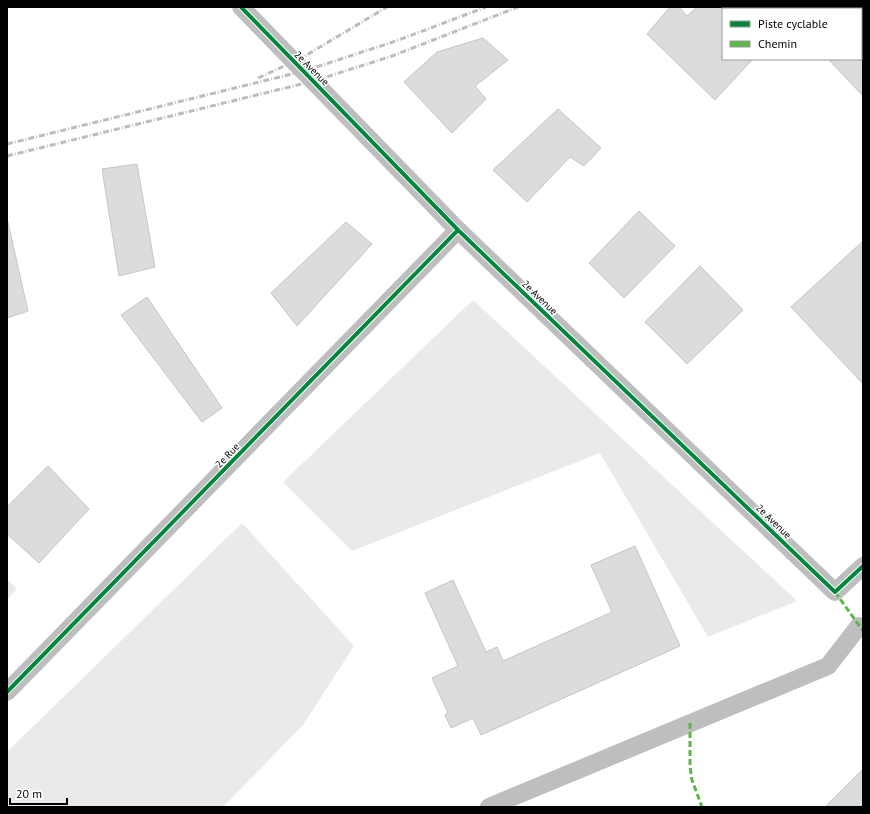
<svg xmlns="http://www.w3.org/2000/svg" width="870" height="814" font-family="'PT Sans',sans-serif">
<style>
.green{fill:#eaeaea}
.building{fill:#dcdcdc;stroke:#c5c5c5}
.lines{fill:none;stroke-linecap:round;stroke-linejoin:round}
.minor{stroke:#bebebe;stroke-width:18}
.rail{stroke:#bdbdbd;stroke-width:3;stroke-dasharray:6 2 1 2;stroke-linecap:butt}
.quiet{stroke:#58b947;stroke-width:3;stroke-dasharray:6 3;stroke-linecap:butt}
.cycleway-casing{stroke:#fff;stroke-width:6}
.cycleway{stroke:#00873e;stroke-width:4}
.labels{text-anchor:middle;stroke-width:3;stroke-linejoin:round;paint-order:stroke}
.street-label{font-size:10px;fill:#000;stroke:#fff}
</style>
<rect width="100%" height="100%" fill="#fff"/>
<path class="green" d="M473,300L797,601L708,637L600,453L352,551L283,482Z
M242,523L354,646L303,725L223,807H7V752Z
M7,579L17,589L7,599Z"/>
<path class="building" d="M670,7H679L687,16L697,7H803L801,9H723V59H753L715,100L647,34Z
M833,7H863V96L828,59H861V9H831Z
M483,38L508,60L475,86L486,99L452,133L404,82L437,52Z
M558,109L601,148L584,166L570,157L527,202L493,170Z
M137,164L155,267L119,276L102,169Z
M639,211L675,246L624,298L589,263Z
M7,218L28,311L7,318Z
M346,222L372,244L297,326L271,293Z
M863,241V384L791,307Z
M700,266L743,310L687,364L645,322Z
M147,297L222,408L202,422L121,315Z
M48,466L89,509L39,563L7,534V507Z
M635,546L680,646L481,735L473,718L451,728L445,715L448,713L432,678L458,666L425,593L453,580L486,652L497,647L503,661L612,612L591,565Z
M863,769V807H825Z"/>
<g class="lines">
<path class="minor" d="M241,7L458,230L835,592L863,566
M7,692L458,230
M489,807L828,666L859,626"/>
<path class="rail" d="M258,78L300,59L387,7
M7,144L304,71L396,41L486,7
M7,156L314,81L392,56L518,7"/>
<path class="quiet" d="M835,592L863,631
M690,723V766L692,780L702,807"/>
<defs>
<path id="cycleway" d="M241,7L458,230L835,592L863,566
M7,692L458,230"/>
</defs>
<use href="#cycleway" class="cycleway-casing"/>
<use href="#cycleway" class="cycleway"/>
</g>
<g class="labels">
<g class="street-label">
<text transform="translate(312 68) rotate(45)" y="4">2e Avenue</text>
<text transform="translate(540 297) rotate(44)" y="4">2e Avenue</text>
<text transform="translate(227 455) rotate(-46)" y="4">2e Rue</text>
<text transform="translate(774 521) rotate(44)" y="4">2e Avenue</text>
</g>
</g>
<rect width="870" height="814" fill="none" stroke="#000000" stroke-width="16"/>
<rect x="722" y="8" width="140" height="52" fill="#ffffff" stroke="#999999"/>
<rect x="730" y="21" width="20" height="6" fill="#00873e" stroke="#999999"/>
<text x="758" y="28" font-size="12" fill="#000000">Piste cyclable</text>
<rect x="730" y="41" width="20" height="6" fill="#58b947" stroke="#999999"/>
<text x="758" y="48" font-size="12" fill="#000000">Chemin</text>
<path d="M10 798v6h57v-6" fill="none" stroke="#000000" stroke-width="2"/>
<text x="16" y="798" font-size="12" fill="#000000" stroke="#ffffff" stroke-width="3" paint-order="stroke">20 m</text>
</svg>
